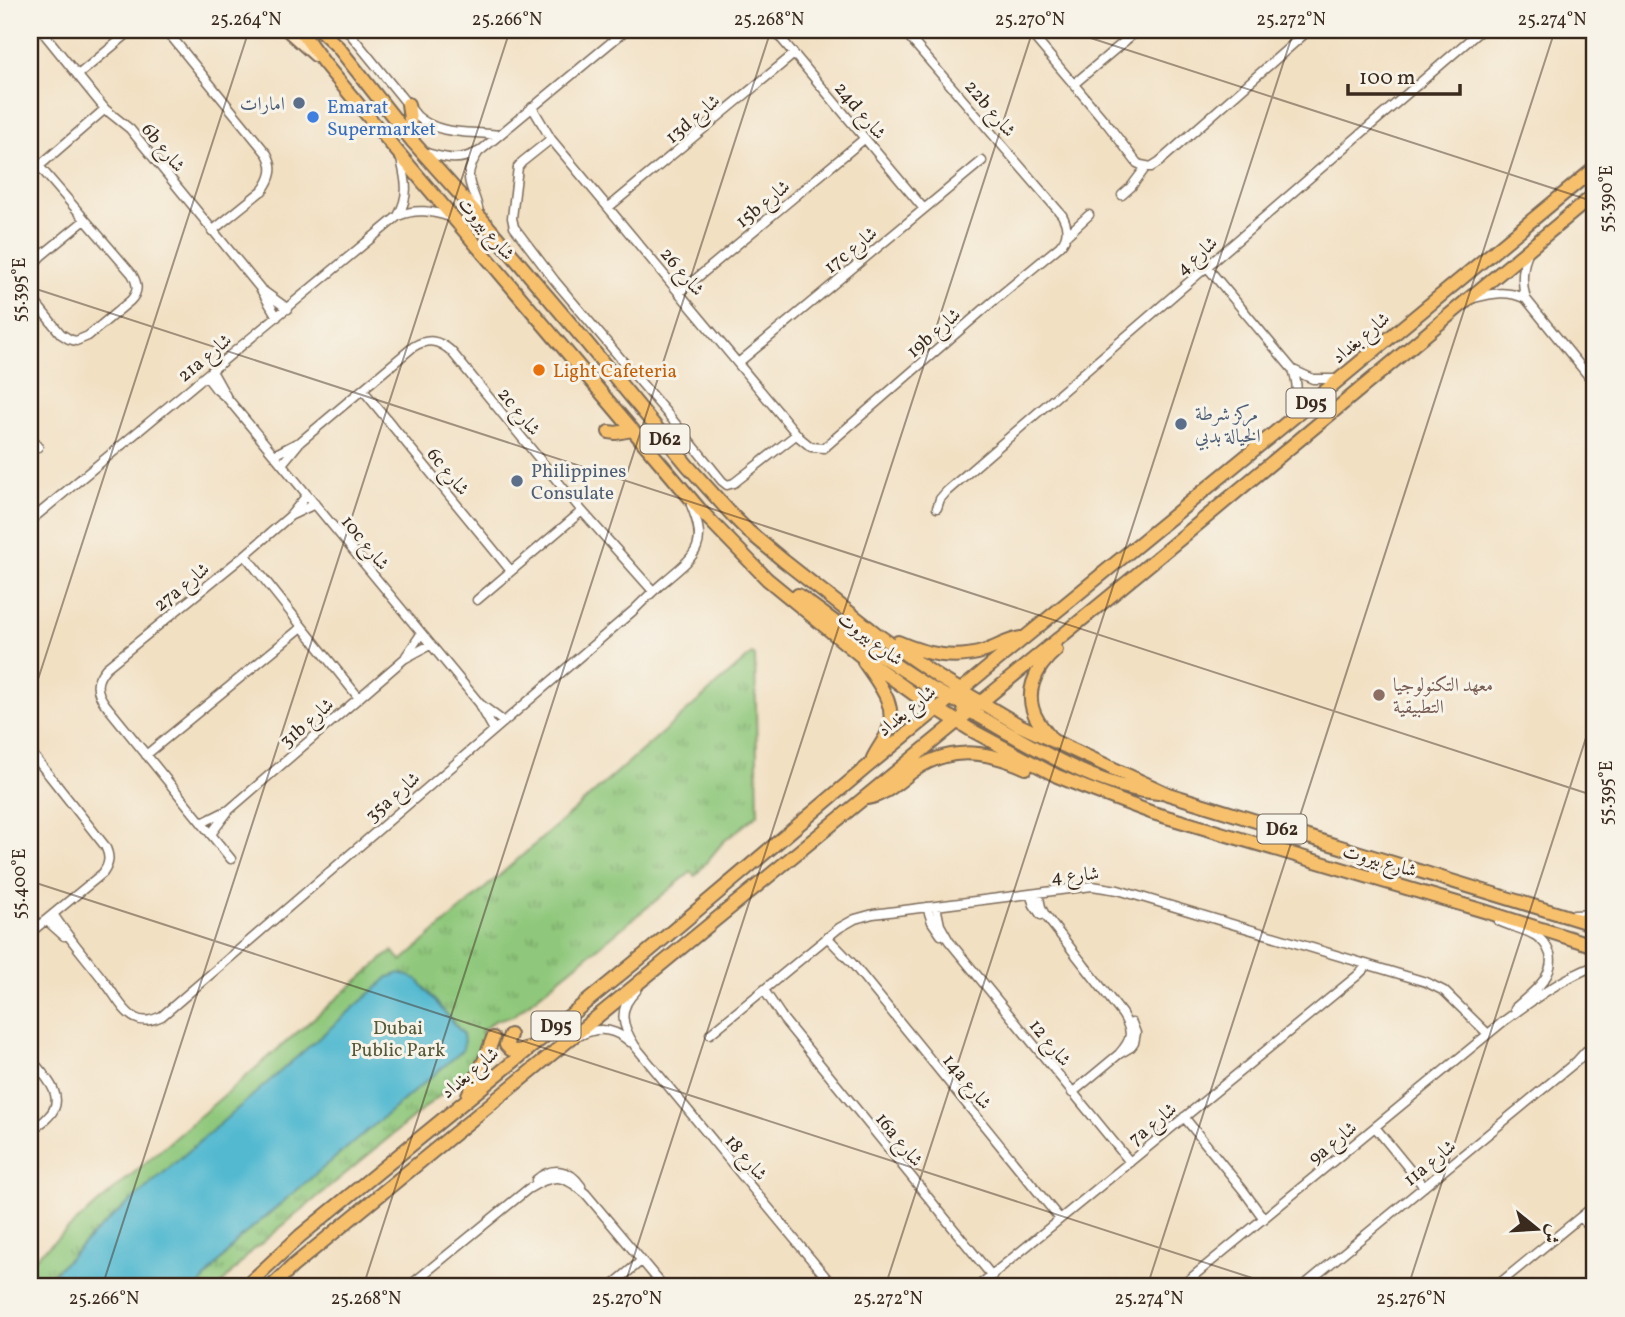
<svg xmlns="http://www.w3.org/2000/svg" width="1625" height="1317" font-family="Vollkorn,Amiri,serif">
<style>
.park{fill:url(#park-tufts);stroke:#65794d;stroke-width:2}
.water{fill:#52b9d0;stroke:#467277;stroke-width:2}
.lines{fill:none;stroke-linecap:round;stroke-linejoin:round}
.minor-casing{stroke:#7b6a58;stroke-width:11}
.secondary-casing{stroke:#7b6a58;stroke-width:14}
.primary-casing{stroke:#7b6a58;stroke-width:16}
.minor{stroke:#fff;stroke-width:8}
.secondary{stroke:#fce6c4;stroke-width:10}
.primary{stroke:#f7c06c;stroke-width:12}
.ticks{fill:none;stroke:#3b2a1e;stroke-width:2;stroke-opacity:0.45}
.service-dot{fill:#5c6f8a;stroke:#f7f3e8;stroke-width:2.5}
.shop-dot{fill:#3f7fe0;stroke:#f7f3e8;stroke-width:2.5}
.food-dot{fill:#e8710a;stroke:#f7f3e8;stroke-width:2.5}
.education-dot{fill:#8d6e63;stroke:#f7f3e8;stroke-width:2.5}
.labels{text-anchor:middle;stroke-width:6;stroke-linejoin:round;paint-order:stroke}
.shield{fill:#f7f3e8;stroke:#73665b;stroke-width:2}
.shield-label{font-size:18px;font-weight:bold;fill:#3b2a1e}
.service-label{font-size:19px;fill:#4e5e75;stroke:#f7f3e8;text-anchor:start}
.shop-label{font-size:19px;fill:#366cbe;stroke:#f7f3e8;text-anchor:start}
.street-label{font-size:19px;fill:#3b2a1e;stroke:#f7f3e8}
.food-label{font-size:19px;fill:#c56008;stroke:#f7f3e8;text-anchor:start}
.education-label{font-size:19px;fill:#785e54;stroke:#f7f3e8;text-anchor:start}
.park-label{font-size:19px;fill:#54593a;stroke:#f7f3e8}
.neatline{fill:none;stroke:#3b2a1e;stroke-width:2.5}
.ticks-label{font-size:18px;text-anchor:middle;fill:#3b2a1e}
</style>
<defs>
<pattern id="park-tufts" width="24" height="20" patternUnits="userSpaceOnUse" patternTransform="scale(1.75)"><rect width="24" height="20" fill="#8fc87c"/><path d="M3 7l-1-3M5 7V3M7 7l1-3M15 17l-1-3M17 17v-4M19 17l1-3" fill="none" stroke="#76a365"/></pattern>
</defs>
<rect width="100%" height="100%" fill="#f7f3e8"/>
<filter id="ink" filterUnits="userSpaceOnUse"><feTurbulence type="fractalNoise" baseFrequency=".0143" numOctaves="2"/><feDisplacementMap in="SourceGraphic" scale="14" xChannelSelector="R" yChannelSelector="G"/><feConvolveMatrix kernelMatrix="1 2 1 2 8 2 1 2 1" color-interpolation-filters="sRGB"/></filter>
<filter id="wash" filterUnits="userSpaceOnUse"><feTurbulence type="fractalNoise" baseFrequency=".00686" numOctaves="4" result="noise"/><feDisplacementMap in="SourceGraphic" scale="28" xChannelSelector="R" yChannelSelector="G"/><feGaussianBlur stdDeviation="1.57" result="paint"/><feColorMatrix in="noise" values="0 0 0 0 0 0 0 0 0 0 0 0 0 0 0 0 0 1.4 0 .05"/><feComposite in="paint" operator="in"/></filter>
<g filter="url(#wash)">
<rect width="100%" height="100%" fill="#f2e0c3"/>
<path class="park" d="M752,654L755,656L758,814L723,842L695,876L691,872L513,1016L496,1020L481,1031L487,1042L475,1053L480,1062L251,1252L219,1287H30V1262L392,951L402,961Z"/>
<path class="water" d="M400,973L417,979L463,1034L464,1044L462,1051L240,1238L198,1287H39L100,1228L389,977Z"/>
</g>
<g filter="url(#ink)">
<g class="lines">
<defs>
<path id="minor" d="M41,30L105,109L130,129L260,288L277,317
M166,30L267,154C275,168 271,179 262,191
M347,30L417,116C439,136 471,131 499,135
M774,30L924,209
M1028,30L1108,125L1137,163L1141,165L1151,167L1159,162L1309,30
M78,75L132,30
M1074,84L1138,30
M532,107L551,139L800,438L811,447L824,448L991,303L1060,246C1069,236 1068,226 1062,215L903,30
M551,139L522,162L518,167L512,218L514,227L555,281L671,418L722,481L727,485L734,483L797,434
M423,152C446,158 457,163 480,151L626,30
M478,153C459,181 475,187 479,213
M30,174L105,109
M1122,195L1131,187L1146,167
M609,207L794,54
M398,216C410,195 406,181 401,159
M212,231L264,189
M1066,236L1089,215
M1528,252C1522,268 1521,283 1526,299L1595,384
M1207,267L1293,370L1313,379H1339
M30,268L41,256L85,220
M262,290L288,309
M680,292L864,139
M30,296L61,334L69,339L76,341L88,336L130,301C139,292 138,284 132,274L39,166
M1474,298C1493,293 1508,290 1526,299
M738,363L982,161
M212,371L226,396
M206,376L216,389L228,399L480,704L504,722
M363,390L511,571
M1290,418C1296,399 1300,390 1293,370
M30,438L38,447
M274,455L297,443
M282,464L300,442L413,347C428,338 438,340 451,351L582,511L653,591
M937,508L940,499L947,491L1481,30
M292,515L315,504
M30,521L398,216C416,208 432,211 450,217
M245,555L359,698
M477,600L582,511
M406,656L421,634
M481,707L494,730
M30,751L105,846C110,856 110,863 103,873L30,933
M146,755L302,627
M202,823L226,811
M211,834L229,810L404,659L430,645
M231,859L105,704C95,690 95,681 106,668L245,555L290,516L307,495
M1038,893L1041,907L1045,915L1122,1014C1133,1032 1133,1038 1119,1054
M1030,894L1034,905L1041,915
M936,906L940,925L949,941L1130,1162
M927,907L932,922L941,935
M53,914C69,939 89,961 107,985C115,995 123,1012 135,1018C144,1023 153,1020 162,1016L634,610C644,600 655,589 666,580C697,554 708,546 691,505
M1574,915L1595,914
M46,920L64,936
M1499,921C1511,927 1525,929 1536,936C1543,940 1547,946 1550,954C1556,977 1530,994 1515,1008
M827,937L852,963L1060,1219
M764,990L784,1020L992,1276
M636,991C617,1009 622,1026 635,1046L834,1287
M710,1034L839,928L855,919L873,914L1092,886L1118,890L1426,982L1444,991L1488,1034
M581,1035C600,1026 615,1029 630,1042
M30,1058C43,1074 69,1097 48,1117C43,1123 36,1127 30,1131
M1072,1093L1119,1054L1131,1047L1134,1043L1136,1033L1132,1023
M1184,1117L1243,1190L1264,1219
M1375,1127L1424,1187
M536,1180C552,1166 570,1169 581,1186
M1581,1217L1595,1234
M1314,1278L1321,1287
M408,1287L528,1189C554,1173 563,1174 586,1194L664,1287
M610,1287L641,1261
M810,1287L824,1275
M977,1287L1358,975L1368,965
M1180,1287L1504,1021C1533,1000 1562,978 1595,966
M1302,1287L1577,1061L1586,1051L1595,1048
M1495,1287L1595,1205"/>
<path id="secondary" d="M286,30L315,56"/>
<path id="primary" d="M300,30L324,63L396,150L702,512L767,579L861,656L918,697L971,730L1057,776L1084,787L1153,813L1484,911L1595,946
M320,30L338,47L413,142L480,217L586,342L688,466L734,517L748,531L784,561L878,635L911,658L940,678L1019,725L1168,794L1595,925
M408,104L413,142
M609,432L616,433L632,430
M798,595L877,653L929,687L955,701L965,704L981,703
M898,642C926,654 954,661 985,651C997,647 1008,640 1021,638
M864,662C879,684 899,706 887,734C883,742 877,750 873,758
M964,709C980,715 996,727 1012,735C1057,760 1105,788 1158,793
M1052,740C1048,734 1042,728 1038,721C1022,695 1035,668 1056,650
M867,798C884,795 895,785 909,774C947,745 985,750 1026,768
M510,1035L506,1045C513,1054 519,1051 528,1048
M468,1095L485,1059L493,1038
M245,1287L300,1236L650,950L868,766L1289,421L1595,168
M271,1287L293,1266L1157,558L1595,194"/>
</defs>
<use href="#minor" class="minor-casing"/>
<use href="#secondary" class="secondary-casing"/>
<use href="#primary" class="primary-casing"/>
<use href="#minor" class="minor"/>
<use href="#secondary" class="secondary"/>
<use href="#primary" class="primary"/>
</g>
</g>
<path class="ticks" d="M1066,30L1595,202M30,287L1595,796M30,704L249,30M30,881L1280,1287M102,1287L510,30M363,1287L771,30M624,1287L1033,30M885,1287L1294,30M1147,1287L1555,30M1408,1287L1595,710"/>
<g class="service-dot">
<circle cx="299" cy="103" r="7"/>
<circle cx="1181" cy="424" r="7"/>
<circle cx="517" cy="481" r="7"/>
</g>
<circle class="shop-dot" cx="313" cy="117" r="7"/>
<circle class="food-dot" cx="539" cy="370" r="7"/>
<circle class="education-dot" cx="1379" cy="695" r="7"/>
<g class="labels">
<g class="shield">
<rect x="1286.5" y="388.5" width="49" height="29" rx="5"/>
<rect x="640.5" y="424.5" width="49" height="29" rx="5"/>
<rect x="1257.5" y="814.5" width="49" height="29" rx="5"/>
<rect x="531.5" y="1011.5" width="49" height="29" rx="5"/>
</g>
<g class="shield-label">
<text x="1311" y="409">D95</text>
<text x="665" y="445">D62</text>
<text x="1282" y="835">D62</text>
<text x="556" y="1032">D95</text>
</g>
<g class="service-label">
<text x="285" y="110" text-anchor="end">امارات</text>
<text x="1195" y="420">مركز شرطة<tspan x="1195" dy="22">الخيالة بدبي</tspan></text>
<text x="531" y="477">Philippines<tspan x="531" dy="22">Consulate</tspan></text>
</g>
<g class="shop-label">
<text x="327" y="113">Emarat<tspan x="327" dy="22">Supermarket</tspan></text>
</g>
<g class="street-label">
<text transform="translate(991 108) rotate(50)" y="7">22b شارع</text>
<text transform="translate(861 110) rotate(50)" y="7">24d شارع</text>
<text transform="translate(692 118) rotate(-40)" y="7">13d شارع</text>
<text transform="translate(164 147) rotate(51)" y="7">6b شارع</text>
<text transform="translate(762 203) rotate(-39)" y="7">15b شارع</text>
<text transform="translate(487 228) rotate(50)" y="7">شارع بيروت</text>
<text transform="translate(850 249) rotate(-39)" y="7">17c شارع</text>
<text transform="translate(1196 255) rotate(-41)" y="7">شارع 4</text>
<text transform="translate(683 271) rotate(50)" y="7">شارع 26</text>
<text transform="translate(933 332) rotate(-41)" y="7">19b شارع</text>
<text transform="translate(1360 337) rotate(-40)" y="7">شارع بغداد</text>
<text transform="translate(204 357) rotate(-40)" y="7">21a شارع</text>
<text transform="translate(520 411) rotate(51)" y="7">2c شارع</text>
<text transform="translate(449 471) rotate(51)" y="7">6c شارع</text>
<text transform="translate(366 542) rotate(51)" y="7">10c شارع</text>
<text transform="translate(181 586) rotate(-39)" y="7">27a شارع</text>
<text transform="translate(871 638) rotate(37)" y="7">شارع بيروت</text>
<text transform="translate(906 710) rotate(-39)" y="7">شارع بغداد</text>
<text transform="translate(306 722) rotate(-41)" y="7">31b شارع</text>
<text transform="translate(392 796) rotate(-41)" y="7">35a شارع</text>
<text transform="translate(1380 860) rotate(16)" y="7">شارع بيروت</text>
<text transform="translate(1075 874) rotate(-4)" y="7">شارع 4</text>
<text transform="translate(1051 1042) rotate(51)" y="7">شارع 12</text>
<text transform="translate(469 1072) rotate(-40)" y="7">شارع بغداد</text>
<text transform="translate(968 1081) rotate(51)" y="7">14a شارع</text>
<text transform="translate(1152 1123) rotate(-39)" y="7">7a شارع</text>
<text transform="translate(900 1139) rotate(51)" y="7">16a شارع</text>
<text transform="translate(1332 1142) rotate(-39)" y="7">9a شارع</text>
<text transform="translate(747 1157) rotate(50)" y="7">شارع 18</text>
<text transform="translate(1429 1162) rotate(-39)" y="7">11a شارع</text>
</g>
<g class="food-label">
<text x="553" y="377">Light Cafeteria</text>
</g>
<g class="education-label">
<text x="1393" y="691">معهد التكنولوجيا<tspan x="1393" dy="22">التطبيقية</tspan></text>
</g>
<g class="park-label">
<text x="398" y="1034">Dubai<tspan x="398" dy="22">Public Park</tspan></text>
</g>
</g>
<rect width="1625" height="1317" fill="none" stroke="#f7f3e8" stroke-width="77"/>
<g transform="translate(1537 1229) rotate(108)" stroke="#f7f3e8" stroke-width="5" paint-order="stroke">
<path d="M0-5L12 26L0 18L-12 26Z" fill="#3b2a1e"/>
<text y="-10" font-size="19" font-weight="bold" text-anchor="middle" fill="#3b2a1e">ش</text>
</g>
<path d="M1348 84v10h112v-10" fill="none" stroke="#3b2a1e" stroke-width="3.5"/>
<text x="1359" y="84" font-size="21" fill="#3b2a1e" stroke="#f7f3e8" stroke-width="5" paint-order="stroke">100 m</text>
<rect x="38" y="38" width="1548" height="1240" class="neatline"/>
<g class="ticks-label">
<text x="246" y="25">25.264°N</text>
<text x="507" y="25">25.266°N</text>
<text x="769" y="25">25.268°N</text>
<text x="1030" y="25">25.270°N</text>
<text x="1291" y="25">25.272°N</text>
<text x="1552" y="25">25.274°N</text>
<text transform="translate(1606 199) rotate(-90)" y="6">55.390°E</text>
<text transform="translate(19 290) rotate(-90)" y="6">55.395°E</text>
<text transform="translate(1606 793) rotate(-90)" y="6">55.395°E</text>
<text transform="translate(19 884) rotate(-90)" y="6">55.400°E</text>
<text x="104" y="1304">25.266°N</text>
<text x="366" y="1304">25.268°N</text>
<text x="627" y="1304">25.270°N</text>
<text x="888" y="1304">25.272°N</text>
<text x="1149" y="1304">25.274°N</text>
<text x="1411" y="1304">25.276°N</text>
</g>
</svg>
